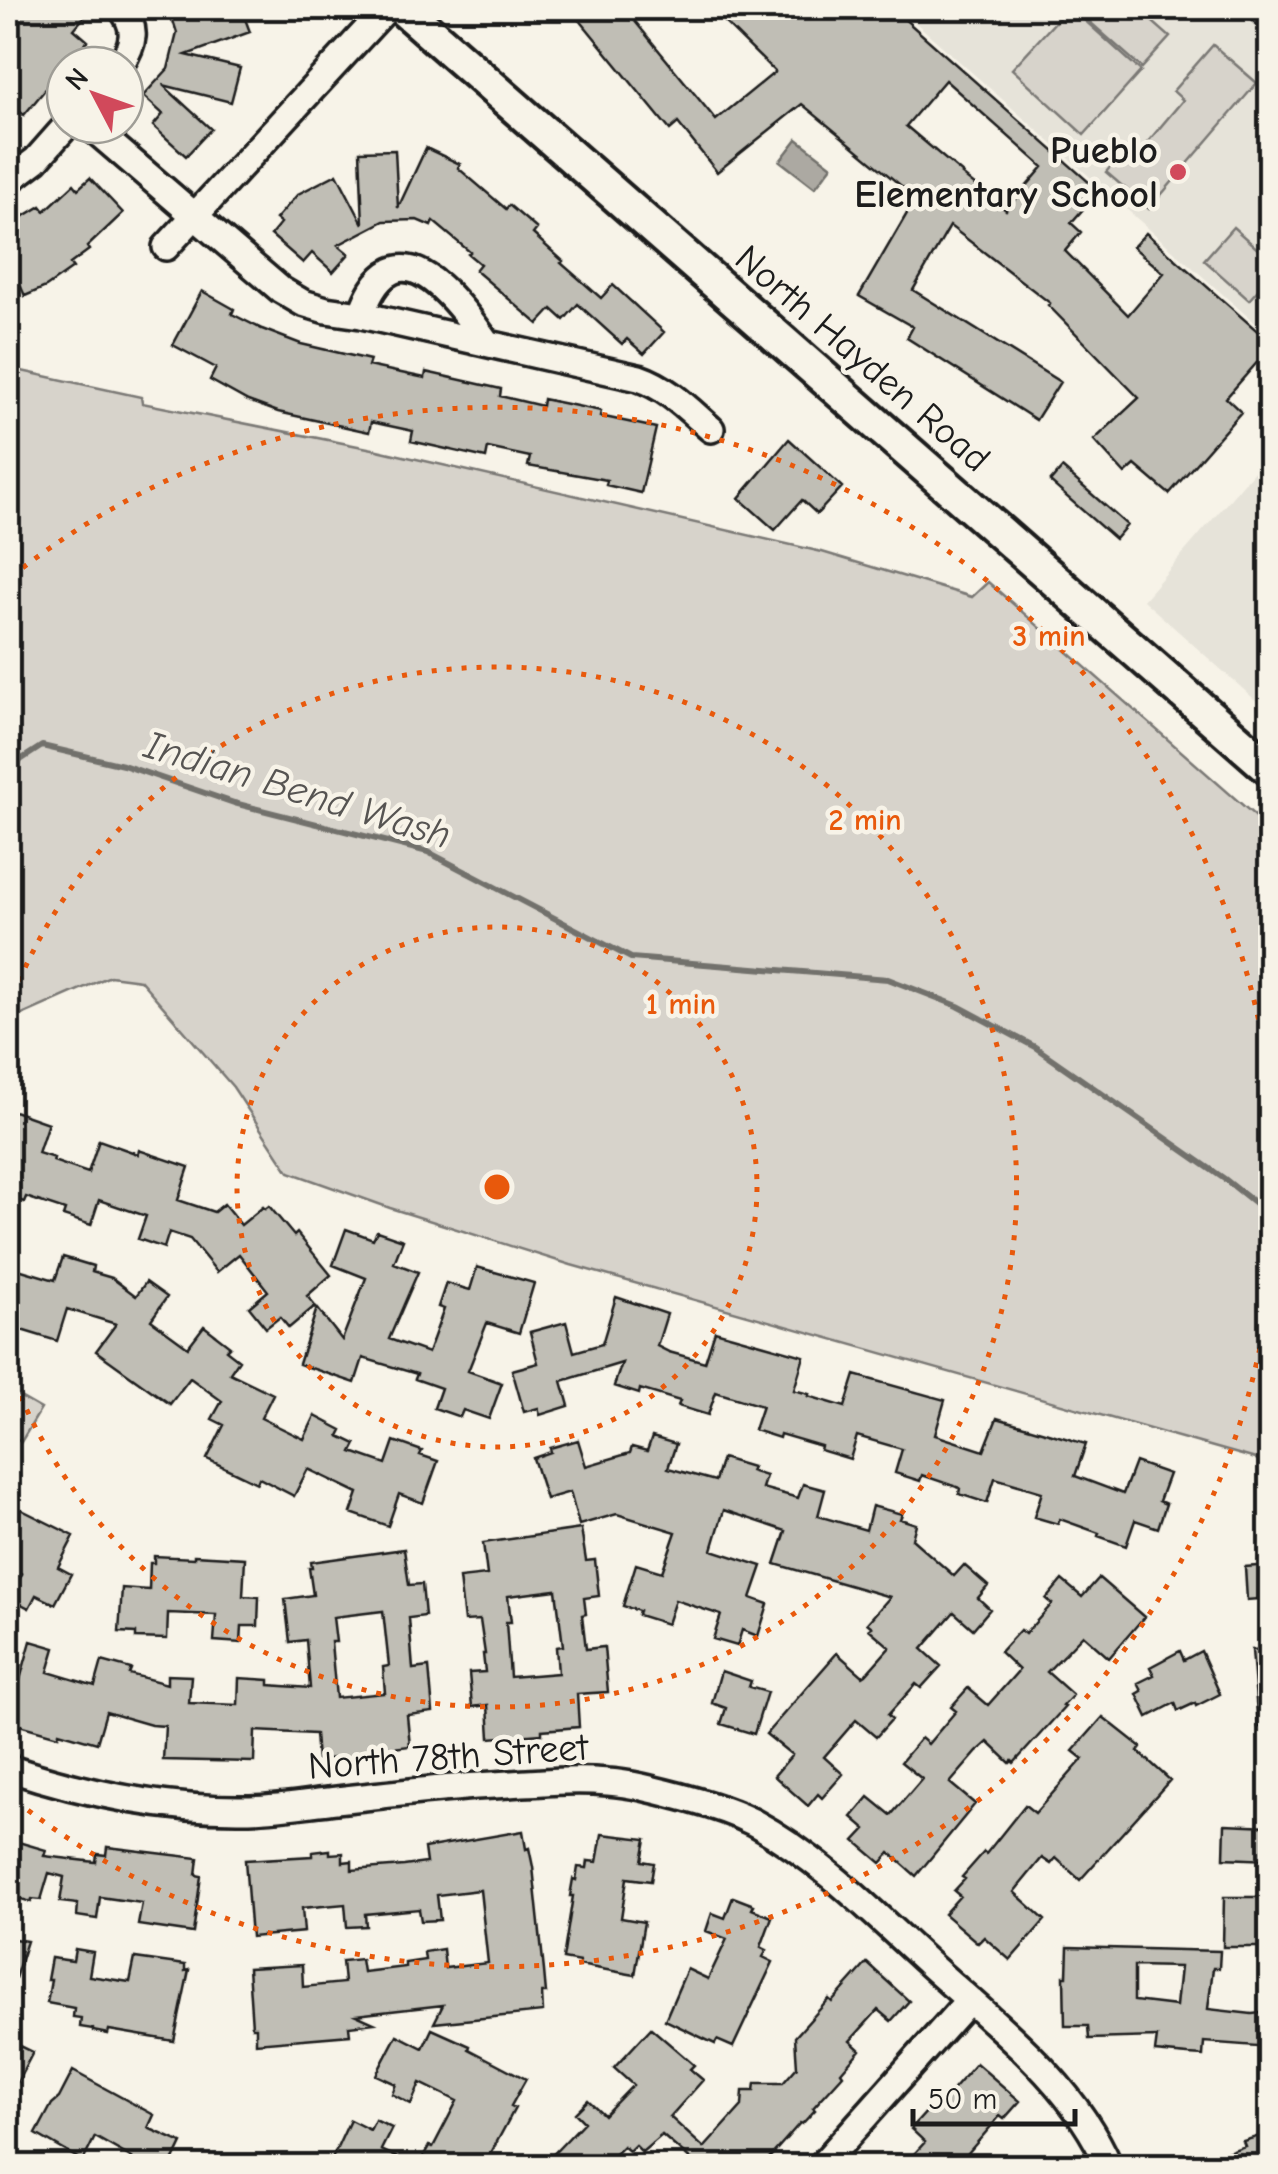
<svg xmlns="http://www.w3.org/2000/svg" width="1278" height="2174" font-family="'Comic Neue',sans-serif">
<style>
.built{fill:#e6e3d9}
.green{fill:#d7d3cb;stroke:#7a7874;stroke-width:2.5}
.water{fill:#aca9a2;stroke:#72716c;stroke-width:2.5}
.lines{fill:none;stroke-linecap:round;stroke-linejoin:round}
.stream{stroke:#72716c;stroke-width:6}
.building{fill:#c0beb5;stroke:#1c1c1c;stroke-width:2.5;fill-rule:evenodd}
.minor-casing{stroke:#1c1c1c;stroke-width:32}
.major-casing{stroke:#1c1c1c;stroke-width:40}
.minor{stroke:#f7f3e8;stroke-width:25}
.major{stroke:#f7f3e8;stroke-width:32}
.ring{fill:none;stroke:#e8590c;stroke-width:5;stroke-dasharray:5 10}
.poi-dot{fill:#d1495b;stroke:#f7f3e8;stroke-width:4}
.labels{text-anchor:middle;stroke-width:9;stroke-linejoin:round;paint-order:stroke}
.poi-label{font-size:38px;font-weight:bold;fill:#1c1c1c;stroke:#f7f3e8;text-anchor:end}
.street-label{font-size:38px;fill:#1c1c1c;stroke:#f7f3e8}
.water-label{font-size:40px;font-style:italic;fill:#565452;stroke:#f7f3e8}
.centre{fill:#e8590c;stroke:#f7f3e8;stroke-width:5}
.ring-label{font-size:30px;text-anchor:middle;font-weight:bold;fill:#e8590c;stroke:#f7f3e8;stroke-width:9;stroke-linejoin:round;paint-order:stroke}
</style>
<rect width="100%" height="100%" fill="#f7f3e8"/>
<filter id="ink" filterUnits="userSpaceOnUse"><feTurbulence type="fractalNoise" baseFrequency=".01" numOctaves="2"/><feDisplacementMap in="SourceGraphic" scale="20" xChannelSelector="R" yChannelSelector="G"/><feConvolveMatrix kernelMatrix="1 2 1 2 8 2 1 2 1" color-interpolation-filters="sRGB"/></filter>
<g filter="url(#ink)">
<path class="built" d="M899,8H1270V336Z
M1270,453V713L1143,600Z"/>
<path class="green" d="M1068,8H1071L1141,71L1084,135L1012,69Z
M1074,8H1137L1170,37L1142,68Z
M1213,45L1257,83L1149,209L1106,172L1131,143L1141,150L1183,100L1173,91Z
M1233,227L1270,260V276L1249,300L1204,260Z
M8,368L141,397L142,403L373,449L822,552L972,597L988,582L1270,829V1463L571,1265L390,1208L289,1172L233,1087L140,980L110,976L20,1016L8,1011Z
M8,1390L41,1409L21,1442L8,1434Z"/>
<path class="water" d="M797,139L832,166L815,188L780,161Z"/>
<g class="lines">
<path class="stream" d="M8,771L22,759L42,746L123,765L234,803L428,852L631,958L888,979L958,1006L1035,1047L1226,1180L1270,1215"/>
</g>
<path class="building" d="M23,8H74L84,17L74,29L88,41L65,65V70L51,86L49,85L24,115L18,110L8,123V26Z
M169,8H241L250,32L186,55L240,68L231,102L163,85L211,129L186,156L153,126L163,114L143,96L168,69L177,33Z
M570,8H624L716,120L775,72L710,8H892L1099,191L1071,223L1081,232L1065,251L1128,315L1164,273L1133,247L1146,233L1270,342V366L1261,358L1226,398L1241,412L1169,494L1135,465L1125,474L1094,440L1139,398L1048,305L1050,303L950,226L913,290L1060,382L1036,420L907,338L913,327L859,296L916,198L802,104L717,172L678,123L670,130ZM945,80L1043,167L1006,210L962,175L963,174L906,126Z
M1238,8H1270V36Z
M426,148L460,164L458,168L506,209L509,205L537,229L533,234L563,261L561,263L601,298L613,285L664,332L644,354L627,339L622,344L578,304L564,320L552,309L538,324L475,270L480,264L468,254L470,252L433,221L431,226L417,220L384,221L338,245L349,254L333,272L312,253L303,263L271,235L281,223L276,219L298,194L337,174L363,224L360,151L395,150L398,208Z
M90,178L123,213L87,247L89,250L70,264L73,268L46,287L25,296L21,287L14,291L8,277V226L41,206L45,211L74,184L78,189Z
M202,291L234,309L232,314L262,329L301,344L370,360L368,366L425,378L426,372L501,389L500,396L542,406L543,399L601,411L600,416L656,428L641,493L606,485L607,480L528,466L530,457L488,448L486,458L411,441L413,431L371,422L369,432L278,412L248,401L210,380L216,368L173,345Z
M789,439L842,487L817,514L802,500L775,530L739,498Z
M1062,468L1127,525L1115,539L1050,482Z
M8,1109L48,1123L38,1153L54,1158L53,1161L88,1173L99,1140L138,1154L139,1150L189,1167L178,1200L214,1212L224,1204L241,1225L263,1207L265,1209L269,1206L294,1236L297,1233L331,1275L307,1296L315,1306L289,1328L280,1317L266,1328L249,1307L268,1291L239,1254L217,1272L190,1239L169,1232L164,1248L138,1239L146,1216L99,1200L91,1225L63,1216L65,1210L26,1197L24,1202L8,1197Z
M346,1229L373,1239L377,1231L403,1240L394,1263L418,1272L389,1339L428,1353L444,1309L438,1307L446,1283L470,1290L477,1267L534,1283L519,1333L487,1323L468,1371L502,1383L489,1419L463,1410L460,1417L434,1408L441,1388L415,1379L417,1374L363,1358L355,1383L299,1364L317,1308L342,1340L366,1278L333,1265Z
M63,1257L93,1266L92,1272L112,1278L136,1296L146,1282L167,1297L151,1320L188,1347L204,1326L230,1346L226,1350L239,1360L230,1373L273,1394L261,1418L304,1439L315,1416L342,1430L339,1436L356,1444L352,1452L386,1464L394,1441L422,1451L420,1455L438,1461L423,1503L399,1494L388,1526L351,1513L358,1493L308,1469L294,1496L259,1478L257,1483L207,1459L224,1425L212,1419L222,1401L190,1378L170,1404L96,1351L116,1324L67,1309L57,1341L8,1326V1266L55,1280Z
M616,1297L667,1314L657,1346L669,1352L705,1362L715,1331L804,1356L794,1390L809,1394L808,1396L845,1407L855,1375L945,1400L935,1435L984,1451L997,1418L1086,1444L1075,1476L1123,1494L1135,1462L1169,1474L1159,1501L1166,1504L1158,1528L1135,1520L1126,1546L1098,1536L1099,1533L1060,1519L1058,1524L1034,1517L1042,1492L995,1478L987,1503L959,1494L960,1488L922,1475L920,1481L895,1473L902,1449L857,1436L850,1459L820,1450L821,1446L780,1434L779,1438L754,1430L762,1406L716,1392L708,1415L678,1406L680,1401L640,1389L639,1394L614,1386L622,1363L562,1381L569,1406L540,1415L538,1408L524,1412L512,1370L538,1363L530,1332L566,1322L574,1352L602,1344Z
M652,1437L676,1444L668,1468L715,1481L722,1458L752,1467L750,1471L766,1476L762,1488L798,1498L803,1484L825,1490L818,1516L866,1530L872,1506L902,1514L900,1519L916,1524L912,1539L954,1576L964,1565L988,1586L978,1598L990,1609L973,1629L954,1612L922,1649L941,1666L921,1688L916,1684L888,1715L892,1719L876,1737L856,1720L824,1757L843,1774L822,1798L818,1794L808,1806L774,1776L792,1755L766,1734L837,1653L863,1676L866,1674L890,1647L869,1629L872,1627L867,1623L890,1597L775,1564L786,1531L724,1510L712,1550L762,1566L751,1598L768,1604L758,1636L742,1630L737,1646L713,1639L721,1615L675,1600L667,1624L638,1615L639,1611L623,1606L636,1564L662,1572L676,1532L617,1514L579,1525L570,1492L546,1499L533,1458L551,1452L550,1448L578,1440L586,1466L630,1453L632,1447L647,1451Z
M8,1503L74,1536L58,1567L71,1574L55,1604L36,1595L29,1608L10,1598L22,1574L8,1566Z
M581,1529L586,1561L595,1560L599,1596L584,1598L586,1614L582,1615L586,1649L604,1647L608,1692L577,1694L579,1727L542,1730V1734L490,1738L488,1705L472,1707L469,1673L485,1672L483,1654H485L480,1620L464,1621L459,1578L487,1575L483,1543ZM556,1590L563,1646L556,1647L558,1673L510,1677L506,1622H511L508,1596Z
M404,1549L409,1585L422,1584L425,1616L409,1618L413,1669L429,1667L433,1712L407,1715L410,1746L367,1751L368,1755L317,1760L315,1734L255,1731L254,1762L163,1760L165,1726L151,1725L106,1712L97,1743L59,1732L58,1736L8,1722L31,1641L55,1648L48,1672L95,1686L102,1661L131,1669L129,1674L167,1684V1675L191,1676L189,1703L238,1705L239,1678L269,1680V1685L310,1688L306,1640L290,1642L285,1599L313,1595L309,1568H312L311,1562ZM383,1611L389,1666L383,1667L385,1693L336,1698L331,1642H336L333,1617Z
M194,1555L245,1558L243,1596L259,1597L258,1626H242L241,1643L214,1641L216,1615L168,1613L167,1639L136,1638V1633L119,1632L122,1588L149,1590L150,1563H154V1556L194,1558Z
M1270,1565V1598L1247,1600L1245,1567Z
M1099,1578L1144,1617L1109,1658L1083,1635L1047,1672L1073,1695L1063,1706L1065,1707L1014,1763L1012,1761L1010,1763L988,1742L977,1752L950,1783L975,1804L916,1876L890,1853L881,1863L855,1841L866,1829L852,1817L869,1797L891,1815L922,1779L901,1762L921,1738L928,1744L956,1711L951,1707L968,1688L988,1705L1019,1670L1000,1652L1020,1630L1025,1634L1052,1604L1046,1599L1062,1580L1082,1597Z
M1270,1649V1727H1258L1252,1650Z
M1180,1651L1184,1660L1201,1651L1220,1694L1196,1706L1195,1703L1178,1711L1175,1703L1148,1717L1137,1694L1142,1691L1138,1683L1154,1675L1150,1667Z
M721,1671L751,1681L749,1687L767,1692L754,1734L721,1724L726,1708L712,1703Z
M1103,1717L1141,1747L1138,1751L1170,1780L1080,1880L1056,1858L1051,1864L1042,1858L1014,1892L1045,1920L1010,1960L984,1937L978,1943L944,1914L960,1896L954,1891L965,1879L962,1877L984,1852L986,1854L1025,1805L1035,1813L1083,1759L1073,1751Z
M1225,1824L1270,1826V1860L1224,1858Z
M523,1831L526,1849L529,1848L533,1867L544,1971L546,1993H542L543,2012L434,2023L443,2005L356,2015L374,2023L349,2026L350,2035L256,2043V2027H252L248,1968L302,1965L303,1987L344,1983L342,1961L361,1959L363,1972L405,1967V1963L425,1960L424,1952L443,1949L445,1968L488,1963L480,1890L437,1895L440,1920L421,1921L419,1909L365,1914L366,1926L347,1927L345,1904L302,1908L304,1932L251,1937L245,1860L312,1856V1852L330,1850V1854L343,1853V1862L352,1861V1870L404,1866L426,1863L424,1848Z
M602,1834L646,1839L642,1861L654,1863L651,1881L627,1878L621,1918L644,1922L635,1975L579,1965L580,1962L563,1959L573,1896H570L573,1879L576,1880L578,1867L587,1868L588,1861L597,1862Z
M8,1839L46,1850L44,1856L96,1862L97,1854L106,1855L107,1847L198,1858L196,1875L201,1876L193,1933L138,1925L142,1903L100,1897L97,1919L77,1916L78,1904L60,1902L64,1877L49,1873L41,1900L32,1899L31,1902L8,1895Z
M733,1897L754,1905L752,1909L772,1917L761,1947L767,1950L763,1957L773,1962L733,2047L717,2040L715,2044L665,2020L687,1969L708,1979L727,1939L706,1931L712,1913L725,1918Z
M1224,1897H1270V1947H1223Z
M8,1938L27,1941L11,1991L8,1990Z
M1068,1947L1220,1951L1219,1968H1213L1208,2009L1252,2014L1270,2012V2047L1204,2042L1203,2056L1188,2055L1155,2052L1157,2037L1089,2039L1088,2026H1065L1064,1976H1067ZM1134,1966L1180,1967L1176,2006L1134,2001Z
M75,1949L93,1952L89,1976L130,1982L135,1958L185,1965V1971L189,1970L174,2041L109,2030L108,2034L93,2031V2029L80,2027L81,2018L73,2017L74,2008L47,2003L51,1980H47L51,1958L73,1961Z
M867,1963L909,2001L891,2021L878,2010L850,2041L860,2050L841,2072L843,2075L813,2108L815,2110L802,2124L800,2123L762,2166H688L692,2161L662,2135L642,2152L635,2145L629,2151L623,2146L603,2166H542L584,2122L575,2113L588,2100L604,2115L633,2085L614,2068L651,2028L694,2065L690,2069L703,2080L670,2117L704,2148L742,2106L743,2091H754L755,2083H783L797,2067L795,2037L829,1999L832,2002Z
M432,2029L470,2046L469,2049L526,2079L511,2106L515,2108L484,2166H418L429,2146L433,2147L457,2101L420,2083L411,2104L392,2094L396,2084L376,2075L397,2035L423,2048Z
M8,2040L33,2052L8,2100Z
M976,2063L1020,2101L1004,2119L1000,2116L968,2153L973,2157L965,2166H903L925,2142L911,2129L928,2110L932,2113Z
M73,2071L154,2115L148,2128L182,2143L171,2166H128L132,2158L95,2137L83,2161L36,2134L52,2104L59,2098Z
M350,2120L370,2130L375,2120L392,2128L381,2150L416,2166H343L331,2161Z
M1270,2133V2166H1194L1193,2164L1245,2146L1243,2141Z"/>
<g class="lines">
<defs>
<path id="minor" d="M120,65C134,44 138,28 121,8
M89,125L281,290L303,303L326,310L361,315L639,378C668,388 688,409 711,429
M8,181L36,160L67,125
M166,247L387,8
M361,315C367,299 375,279 392,271C426,255 471,320 487,343
M8,1768C83,1793 165,1810 245,1809C273,1809 301,1804 328,1801C389,1794 449,1787 509,1784C542,1782 576,1779 608,1782C636,1784 662,1792 689,1799C711,1805 733,1812 753,1822C820,1858 874,1914 930,1965C996,2025 1073,2082 1109,2166
M821,2166L969,2000"/>
<path id="major" d="M402,8L1270,769"/>
</defs>
<use href="#minor" class="minor-casing"/>
<use href="#major" class="major-casing"/>
<use href="#minor" class="minor"/>
<use href="#major" class="major"/>
</g>
</g>
<g class="ring">
<circle cx="497" cy="1187" r="260"/>
<path d="M8 1009A520 520 0 1 1 8 1365"/>
<path d="M1270 1289A780 780 0 0 1 11 1797M11 577A780 780 0 0 1 1270 1085"/>
</g>
<circle class="poi-dot" cx="1178" cy="172" r="10"/>
<g class="labels">
<g class="poi-label">
<text x="1158" y="163">Pueblo<tspan x="1158" dy="44">Elementary School</tspan></text>
</g>
<g class="street-label">
<text transform="translate(863 358) rotate(41)" y="13">North Hayden Road</text>
<text transform="translate(448 1756) rotate(-4)" y="13">North 78th Street</text>
</g>
<g class="water-label">
<text transform="translate(298 789) rotate(17)" y="14">Indian Bend Wash</text>
</g>
</g>
<circle cx="497" cy="1187" r="15" class="centre"/>
<g class="ring-label">
<text x="1049" y="646">3 min</text>
<text x="865" y="830">2 min</text>
<text x="681" y="1014">1 min</text>
</g>
<rect width="1278" height="2174" fill="none" stroke="#f7f3e8" stroke-width="40"/>
<rect x="20" y="20" width="1238" height="2134" fill="none" stroke="#1c1c1c" stroke-width="4" filter="url(#ink)"/>
<g transform="translate(95 95) rotate(311)"><circle r="48" fill="#f7f3e8" stroke="#9f9d96" stroke-width="2.5"/>
<path d="M0-8L18 38L0 25L-18 38Z" fill="#d1495b"/>
<text y="-15" font-size="28" font-weight="bold" text-anchor="middle" fill="#1c1c1c">N</text>
</g>
<path d="M913 2109v15h162v-15" fill="none" stroke="#1c1c1c" stroke-width="5"/>
<text x="928" y="2109" font-size="30" fill="#1c1c1c" stroke="#f7f3e8" stroke-width="8" paint-order="stroke">50 m</text>
</svg>
